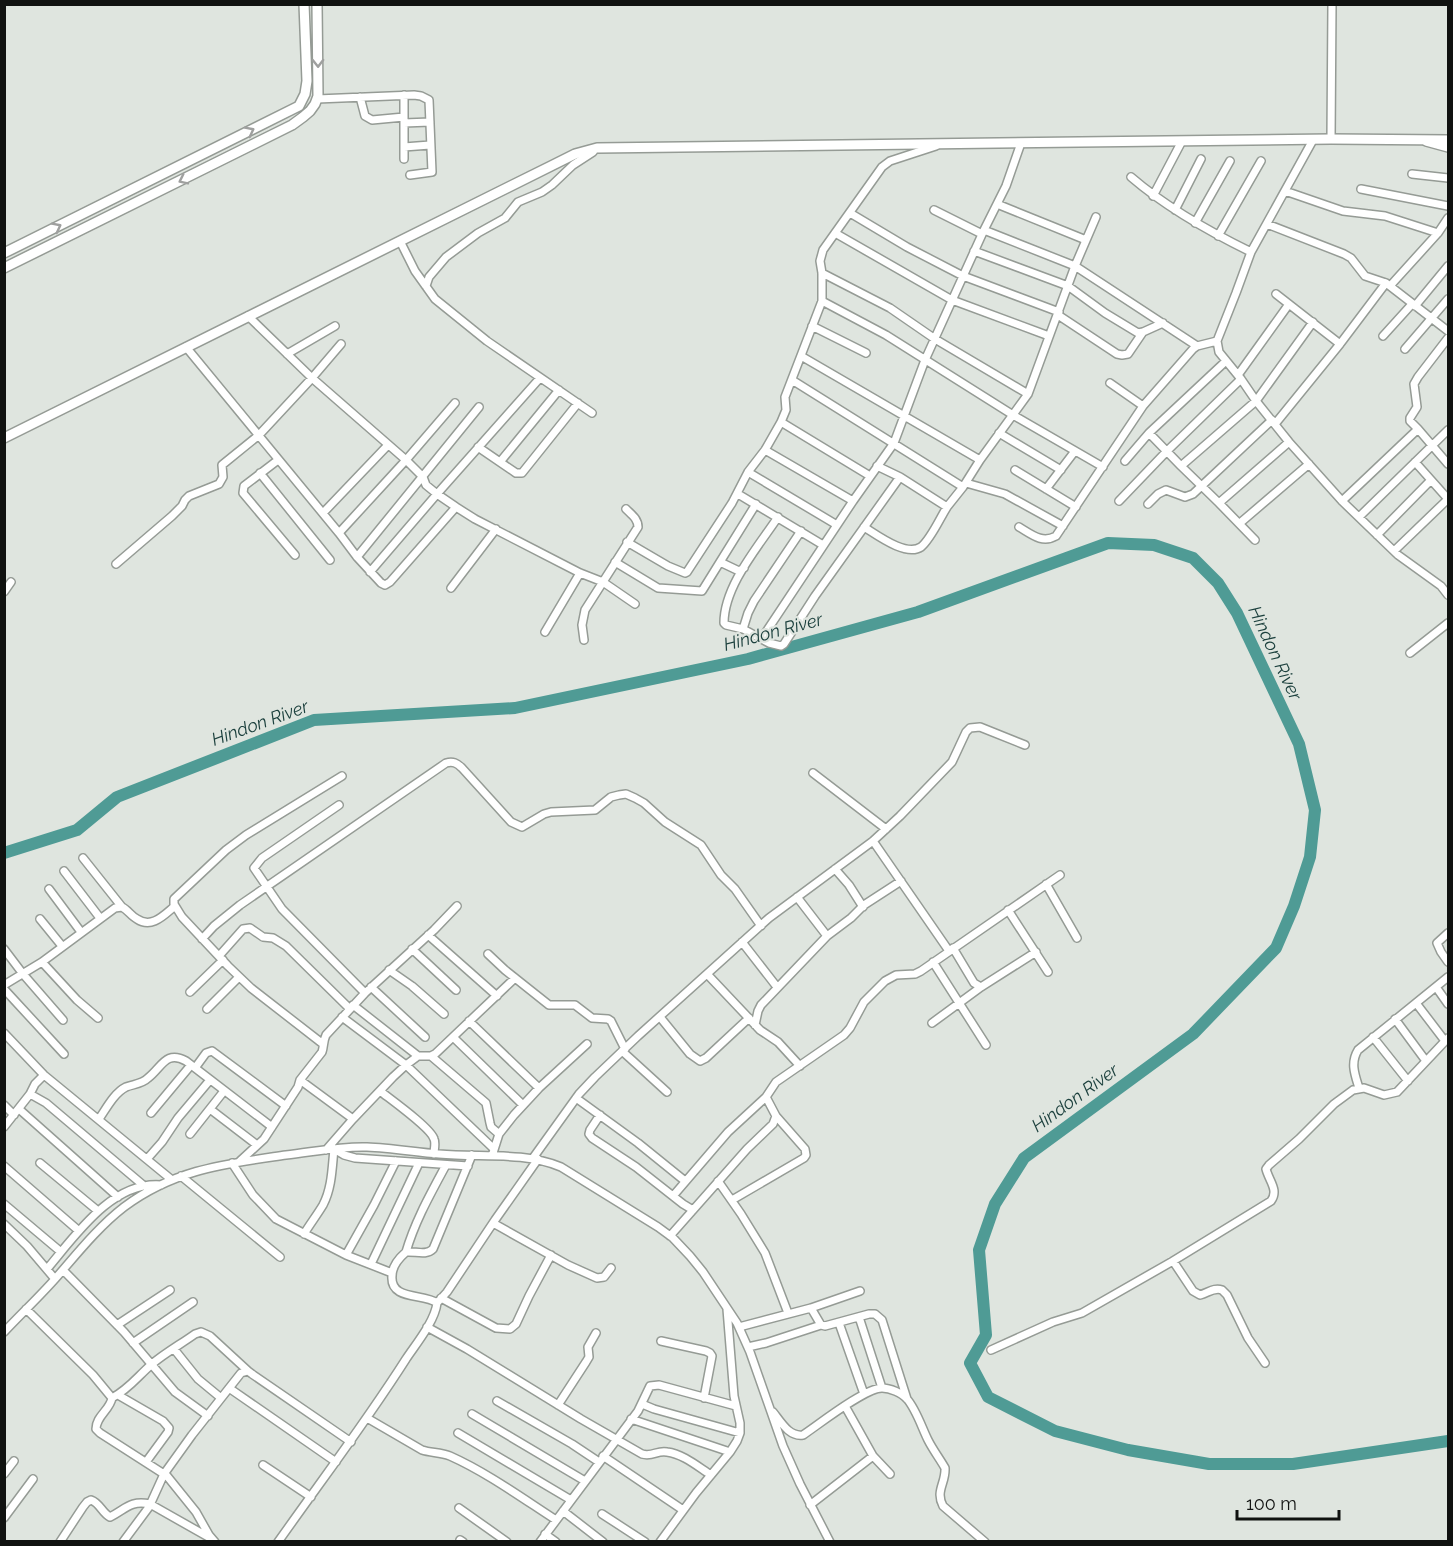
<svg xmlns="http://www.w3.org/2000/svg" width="1453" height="1546" font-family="Raleway,sans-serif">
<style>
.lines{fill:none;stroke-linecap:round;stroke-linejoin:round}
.river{stroke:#4f9b95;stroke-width:12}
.street-casing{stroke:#959b95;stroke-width:10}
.secondary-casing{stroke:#959b95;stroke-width:12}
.street{stroke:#fff;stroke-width:7}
.secondary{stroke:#fff;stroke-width:9}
.oneway{stroke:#9fa09f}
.labels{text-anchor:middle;stroke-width:4.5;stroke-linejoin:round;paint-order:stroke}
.water-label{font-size:18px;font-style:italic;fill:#1d413e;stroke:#dfe5df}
</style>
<rect width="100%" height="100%" fill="#dfe5df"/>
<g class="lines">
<path class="river" d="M4,853L77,830L117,797L314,720L515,708L748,659L918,612L1108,543L1154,545L1193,558L1218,583L1237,613L1299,744L1315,810L1310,857L1294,906L1276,948L1193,1034L1024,1158L995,1204L979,1250L986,1335L970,1363L988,1397L1055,1431L1128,1450L1209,1464H1293L1448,1441"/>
<defs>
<path id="street" d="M404,95V117
M360,97L365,116L372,120L404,117V159
M317,99L414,95L421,96L429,100L432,172L410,175
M404,123L430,122
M1331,139L1332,4
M1426,142L1448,148
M404,147L430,145
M1412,174L1448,178
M1131,177C1167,208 1208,231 1251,252
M1361,189L1448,206
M1285,191L1343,211L1385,216L1438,233
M1153,196L1182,141
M997,204L1086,240
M934,210L982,234
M1175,210L1201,159
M850,213L907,247L963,276L1059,312
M1195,223L1230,161
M1267,224L1344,254L1351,258L1365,276L1386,283L1448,331
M984,230L1075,266L1197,346
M835,233L952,300L1049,336
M1218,236L1261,161
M400,241L415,271L435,299L487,341L592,413
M974,251L1068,286L1105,313L1138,333L1143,332L1163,323
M822,273L890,308L935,339L1028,394
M426,286L429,277L446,257L478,233L505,218L518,202L542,192L552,185L573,165L593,152
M1390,286L1438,233L1448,218
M1276,294L1340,344
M822,301L886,335L1013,415L1103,467
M1415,306L1448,266
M1058,315L1117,354L1122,355L1128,354L1143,332
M248,316L312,378L406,460L423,477L426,485L437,494L456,507L475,519L580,573L603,582L635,604
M812,326L866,353
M1383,336L1412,304
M1217,341L1219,352L1241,379L1256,401L1289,442L1342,501L1398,555L1441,586L1448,595
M186,347L339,533L357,557L381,583L385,585L390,582L456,507
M1405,349L1448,299
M287,354L335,326
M801,356L980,460
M1238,375L1289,304
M792,380L963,487
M1110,383L1143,406
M1275,424L1340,344L1386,283
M1418,429L1410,421V418L1417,407L1414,384L1418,377L1448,338
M999,433L1061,470
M1149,433L1181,466L1219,503L1289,442
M478,447L516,473H522L578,403
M765,450L853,501
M278,460L244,486L243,493L295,555
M1125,461L1149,433L1226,361
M500,462L559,390
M1415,462L1448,499
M877,466L900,477L947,507L963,487L980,460L1028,394L1075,266L1096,217
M1181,466L1256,401L1313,322
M1015,470L1076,507
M748,472L837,525
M260,473L330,560
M870,476L781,422L786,410L785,397L822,301V273L820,261L823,250L882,167L890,161L936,146
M966,483L1005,494L1063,526
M1046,489L1075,451
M738,494L823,545
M1119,501L1167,451L1241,379
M1342,501L1418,429L1448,464
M1219,503L1255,540
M1148,504L1158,494L1166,490L1185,497L1193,494L1272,420
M323,513L388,445
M778,517C758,547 724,586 724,623L726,625L743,629L769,643L781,646L784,644L815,596L900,477
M1359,517L1448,430
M1240,523L1309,464
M864,527C877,535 906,557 921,547C931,539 940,518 947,507
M1019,527C1031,534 1042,544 1056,536L1143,406L1193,349L1197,346L1217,341L1236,293L1251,252L1313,140
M339,533L406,460L455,403
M1377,535L1431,480
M627,542L668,566L685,573L687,572L732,503L748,472L765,450L781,422
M1394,551L1448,499
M357,557L479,407
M615,562L658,588L702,591L756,504
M720,562L739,571L744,568
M116,564L172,516L182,506L185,500L189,496L219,484L223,477L222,465L259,435L312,378L341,344
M370,572L437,494L540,378
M451,588L496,529
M4,592L11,582
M743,629L748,613L754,601L801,531
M545,632L580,573
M762,638L853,501L894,443L925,360L984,230L1006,186L1021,143
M584,640L582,625L585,610L638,527C638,519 632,515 626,509
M1410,653L1448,623
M813,773L886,829
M339,805L262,858L254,868L282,909L365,993
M873,841L949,951
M83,858L122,907
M835,869L849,885L863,907
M64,871L100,918
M1046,884L1077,938
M49,889L81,932
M797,897L827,936
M1008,910L1048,972
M40,919L62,946
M1448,933L1437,943L1441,952L1448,962
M428,935L497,996
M202,939L214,926L240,905L446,763C453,761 457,763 462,768L511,822L522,827L544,814L551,812L595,810L611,797L619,795L626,794L635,798L644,803L665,822L701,845L721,875L735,889L761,926
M742,942L777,987
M953,948L974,983L981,987L1036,952
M4,949L23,974L63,1020
M412,949L456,990
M488,954L505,970L549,1005H575L592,1018L608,1019L611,1021L625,1049
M219,956L243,929L250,928L263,937L273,938L286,946L350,1009
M42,962L77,1000L98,1018
M933,962L986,1045
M389,970L412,986L444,1014
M707,974L760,1030L778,1042L800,1066
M4,985L42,962L115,908L122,907C128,910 131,916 137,919C152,929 164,915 175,906
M371,987L425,1037
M1436,987L1448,1004
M4,989L64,1054
M190,992L223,960
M1416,1003L1445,1041
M353,1005L418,1056
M207,1009L239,977
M342,1017L406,1065L494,1149
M660,1017L690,1054L700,1061L706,1058L749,1018
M1395,1019L1426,1061
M469,1021L539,1088
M932,1023L981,987
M755,1025L758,1011L761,1005L827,936L851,918L864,905L901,881
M4,1033L44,1075L172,1180
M453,1037L523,1105
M1373,1037L1408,1081
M323,1044L251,988L228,966L182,917L174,904V899L226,850L246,835L342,776
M622,1051L667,1092
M431,1056L486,1103L490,1123L491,1127L499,1134
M195,1068L206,1053L212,1051L286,1106
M300,1080L353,1119
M1359,1088C1355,1075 1350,1063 1358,1050L1448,977
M380,1091C390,1099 431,1128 434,1139C436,1143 434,1149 434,1154
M30,1094L46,1103L143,1185
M576,1098L638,1143L685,1181
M4,1105L14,1115
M19,1109L118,1197
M210,1109L257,1145
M151,1113L191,1065
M600,1115L590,1130L589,1134L592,1138L636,1167L683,1204L693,1210
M99,1119C106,1109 114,1093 126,1087C134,1084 142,1084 148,1078C162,1067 166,1050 186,1061L272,1127
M4,1127L30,1094L35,1084L44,1075
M190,1134L224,1091
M326,1150L353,1119L393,1077L406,1065L418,1056H431L435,1054L515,978
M493,1153L499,1134L514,1115L539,1088L587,1044
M533,1158L579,1094L595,1077L638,1036L769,918L873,841L900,816L952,762L966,732L970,728L980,727L1025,745
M147,1159L162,1142L178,1118L210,1080
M240,1161L264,1139L298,1087L300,1080L322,1052C324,1046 323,1041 326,1035L365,993L434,930L457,906
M40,1163L98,1211
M232,1163L253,1195L276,1219L346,1255L392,1273
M4,1166L79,1231
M181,1176L280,1257
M718,1181L741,1214L765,1253L788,1313
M673,1196L728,1132L766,1097
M732,1200L804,1158L806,1155L805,1149L776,1116
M4,1204L61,1252
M493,1223L568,1265L597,1278L604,1277L611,1268
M4,1224L27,1246L55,1279
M304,1234C310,1224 317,1215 323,1205C332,1188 332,1168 334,1149L344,1155L355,1158L468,1166
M670,1236L747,1149L773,1124L776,1116L766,1097L776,1082L844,1035L850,1028L864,1002L885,981L896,975L915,974L921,971L1060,875
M406,1252C415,1221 431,1193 446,1165
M346,1255L374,1205L396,1161
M1173,1261L1193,1291L1200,1295C1208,1293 1214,1287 1222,1290L1227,1295L1248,1338L1265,1363
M371,1264L419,1163
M47,1269C75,1236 112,1181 161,1185
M63,1270L124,1332L175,1392L208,1416
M441,1298L496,1328L510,1329L516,1324L529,1296L551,1255
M437,1303L447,1292L495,1220L538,1159
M811,1308L860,1291
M26,1309L93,1375L112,1398C110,1410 96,1416 96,1429L100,1433L167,1476L196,1512L209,1535L215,1542
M859,1317L882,1388
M839,1323L864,1394
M117,1325L170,1290
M427,1327L467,1349L581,1419L642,1454C653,1457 657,1450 667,1452C683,1454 697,1466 711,1475
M739,1327L811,1308L821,1325L825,1326L869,1314H875L882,1320L907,1399
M4,1332C21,1314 39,1297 55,1279C76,1255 98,1227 124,1207C175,1169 225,1164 286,1155C313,1152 340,1146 367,1147C391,1148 415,1152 439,1154C480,1158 522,1151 561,1167L658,1227L673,1238L690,1256L703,1272L737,1323L750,1352L783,1446L800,1484L830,1542
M661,1341L706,1351L710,1353L712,1356L704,1398
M133,1343L193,1302
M748,1347L766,1343L821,1325
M174,1349L198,1379L221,1398
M991,1350L1053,1322L1082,1313L1173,1261L1271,1201C1279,1190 1269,1181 1266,1169L1269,1165L1299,1139L1334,1104L1353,1090L1364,1088L1384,1095L1397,1092L1448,1038
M229,1388L336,1462
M118,1395L163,1421L169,1428L168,1432L146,1462
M112,1398C129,1389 138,1376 152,1364C165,1353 181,1344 195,1334L201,1332L210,1336L248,1371
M497,1401L572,1444L599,1462
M642,1404L654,1409L740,1433
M558,1405L586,1362L589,1357L588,1347L596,1333
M845,1406L873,1456L890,1474
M773,1412C781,1422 789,1437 803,1435C818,1425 865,1388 882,1388C890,1388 902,1393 907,1399C916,1409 922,1428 928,1440C933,1450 940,1459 945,1468C946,1483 935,1491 943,1506L985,1542
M472,1414L585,1481
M367,1418L422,1450C431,1453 441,1452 450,1456C486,1472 522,1498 556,1520
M631,1419L730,1452
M458,1433L571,1500
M603,1456L683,1510
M263,1465L311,1497
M4,1474L14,1461
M810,1505L873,1456
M459,1508L507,1542
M563,1511L603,1542
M602,1514L645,1542
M4,1518L33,1479
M545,1534L556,1542
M460,1540L463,1542
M60,1542L83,1507L87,1502L91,1500C100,1503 102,1513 110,1517C126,1509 130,1500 150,1504L210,1538
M123,1542L149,1507L164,1474L192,1435L241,1373L248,1371L252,1374L351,1442
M278,1542C321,1481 366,1422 406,1359C416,1344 435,1321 437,1303C424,1293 390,1301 392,1276C392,1267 399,1258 406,1252C415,1251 426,1256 433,1249L472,1155
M540,1542L638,1411L650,1386L659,1385L736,1406
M660,1542L696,1493L730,1452L737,1441L740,1433V1423L734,1396L727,1309"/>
<path id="secondary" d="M4,253L299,106L305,94L307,81L304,4
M4,268L292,125L303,117L310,111L315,104L318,96L317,4
M4,438L551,166L575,154L597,148L1331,139L1448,140"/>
</defs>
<use href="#street" class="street-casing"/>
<use href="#secondary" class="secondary-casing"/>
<use href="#street" class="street"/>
<use href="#secondary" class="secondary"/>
</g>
<defs><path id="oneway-chevron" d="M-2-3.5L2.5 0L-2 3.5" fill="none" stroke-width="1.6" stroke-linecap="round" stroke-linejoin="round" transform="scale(1.5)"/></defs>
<g class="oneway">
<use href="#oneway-chevron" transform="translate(318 63) rotate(89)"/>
<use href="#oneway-chevron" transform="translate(250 131) rotate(-27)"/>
<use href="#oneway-chevron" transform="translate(183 180) rotate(154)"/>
<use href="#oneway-chevron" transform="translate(57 227) rotate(-27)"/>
</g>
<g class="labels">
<g class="water-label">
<text transform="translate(773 632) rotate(-15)" y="6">Hindon River</text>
<text transform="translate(1275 653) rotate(65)" y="6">Hindon River</text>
<text transform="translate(260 723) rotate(-20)" y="6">Hindon River</text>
<text transform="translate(1075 1098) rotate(-36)" y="6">Hindon River</text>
</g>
</g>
<rect width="1453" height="1546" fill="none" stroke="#101210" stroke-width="12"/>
<path d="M1237 1510v9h102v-9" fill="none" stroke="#101210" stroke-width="3"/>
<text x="1246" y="1510" font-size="18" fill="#101210" stroke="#dfe5df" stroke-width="4.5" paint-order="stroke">100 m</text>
</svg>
